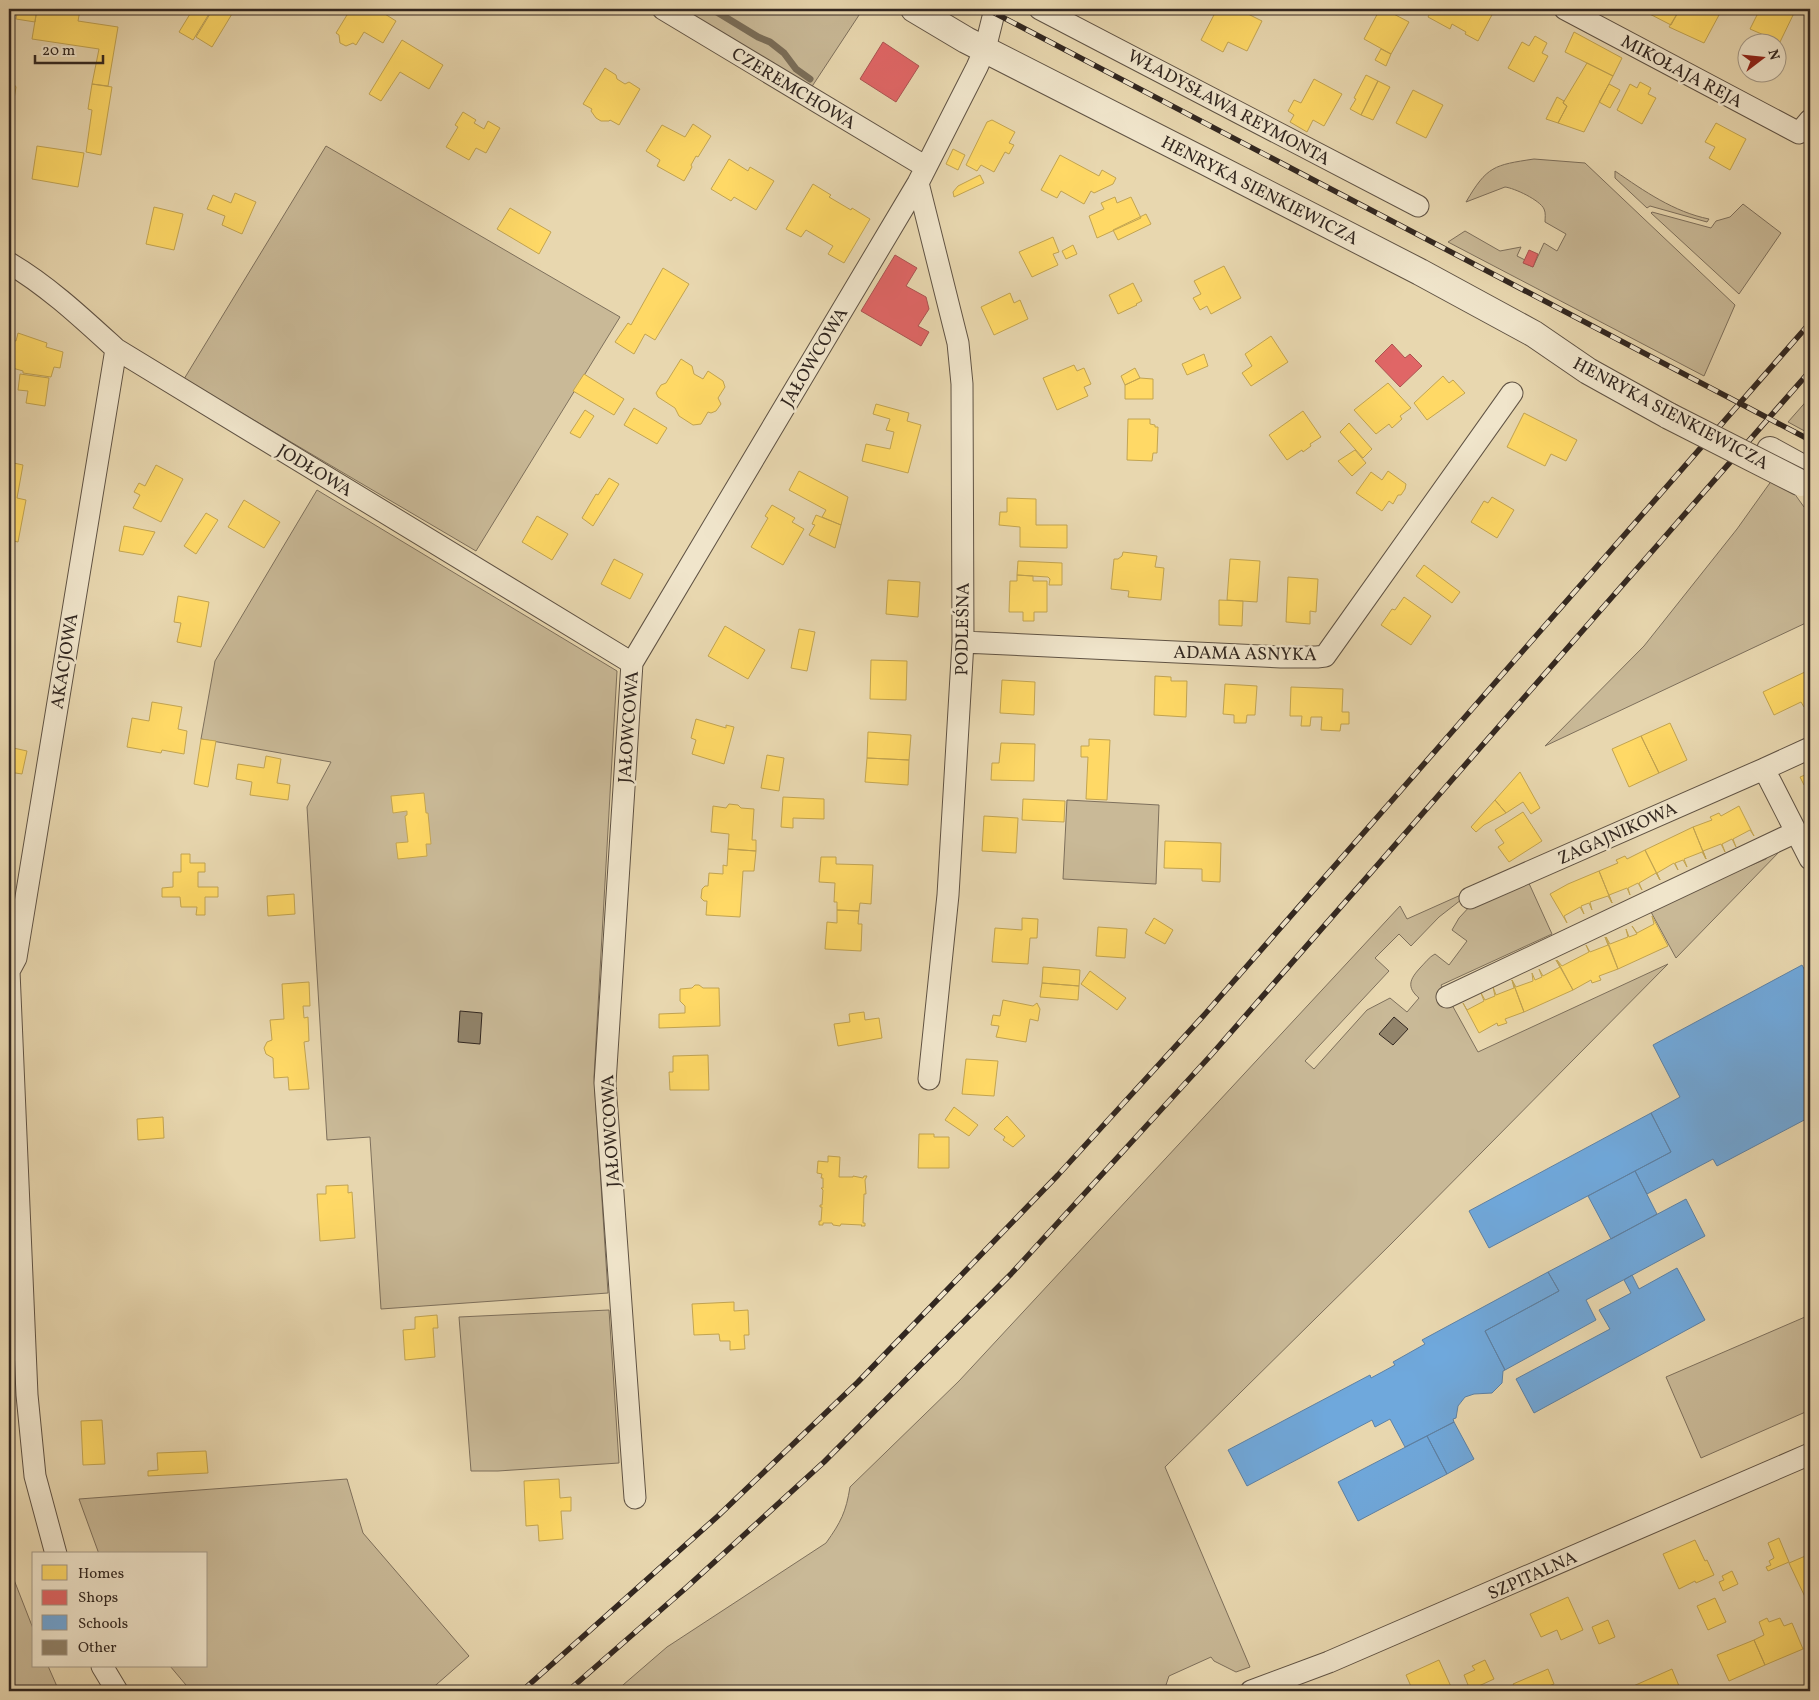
<svg xmlns="http://www.w3.org/2000/svg" width="1819" height="1700" font-family="Vollkorn,serif">
<style>
.green{fill:#c9b997;stroke:#7e705c}
.homes{fill:#ffd966;stroke:#c2a451}
.shops{fill:#e06666;stroke:#ac5351}
.schools{fill:#6fa8dc;stroke:#5d81a4}
.lines{fill:none;stroke-linecap:round;stroke-linejoin:round}
.stream{stroke:#7a6d58;stroke-width:7}
.building{fill:#91836a;stroke:#322720}
.minor-casing{stroke:#605344;stroke-width:23}
.tertiary-casing{stroke:#605344;stroke-width:28}
.minor{stroke:#f0e5cb;stroke-width:21}
.tertiary{stroke:#f0e5cb;stroke-width:26}
.rail-casing{stroke:#322720;stroke-width:5.5}
.rail{stroke:#f0e5cb;stroke-width:4;stroke-dasharray:11;stroke-linecap:butt}
.tertiary-bridge-casing{stroke:#605344;stroke-width:28;stroke-linecap:butt}
.tertiary-bridge{stroke:#f0e5cb;stroke-width:26}
.labels{text-anchor:middle;stroke-width:5;stroke-linejoin:round;paint-order:stroke}
.street-label{font-size:18px;fill:#322720;stroke:#f0e5cb}
</style>
<rect width="100%" height="100%" fill="#e8d7af"/>
<filter id="stains"><feTurbulence type="fractalNoise" baseFrequency=".004" numOctaves="4"/><feColorMatrix values="0 0 0 0 .2 0 0 0 0 .09 0 0 0 0 .02 0 0 0 .5 -.17"/></filter>
<radialGradient id="worn" r=".72"><stop offset=".6" stop-color="#630" stop-opacity="0"/><stop offset="1" stop-color="#630" stop-opacity=".3"/></radialGradient>
<path class="green" d="M680,9H863L811,88Z
M326,146L620,317L476,551L184,379Z
M1534,159L1585,163L1735,305L1704,376L1448,242L1465,231L1500,251L1521,247L1517,256L1525,260L1524,263L1533,267L1544,243L1557,251L1566,234L1545,222C1545,218 1546,213 1544,209C1540,200 1514,188 1505,187L1466,202C1487,166 1494,165 1534,159Z
M1615,171C1644,191 1674,212 1709,219L1707,222L1650,206L1647,208L1615,178Z
M1743,204L1781,233L1739,294L1651,213L1652,212L1711,228L1716,221L1730,217Z
M1810,397V434L1788,422Z
M1772,480L1794,493L1804,507L1810,510V621L1545,746L1644,646L1737,529Z
M317,490L617,671L594,1077L608,1293L381,1309L370,1137L327,1140L307,807L331,762L201,739L215,661Z
M1067,800L1159,805L1156,884L1063,879Z
M1772,850H1781L1676,958L1651,912L1652,907L1766,859Z
M1527,879L1552,934L1441,985L1478,1052L1668,964L1392,1243L1165,1467L1250,1667L1236,1672L1214,1661L1211,1657L1169,1676L1164,1691H616L667,1647L826,1543C841,1522 846,1512 850,1487L959,1381L1400,906L1407,919L1463,894L1466,896L1439,917L1411,946L1399,934L1375,958L1389,971L1305,1061L1314,1069L1367,1010L1390,998L1407,1012L1419,998C1406,987 1410,979 1420,968C1425,963 1429,957 1435,954L1449,965L1467,941L1452,930L1459,918L1471,905Z
M609,1310L619,1463L498,1471H471L459,1317Z
M1805,1317L1810,1329V1410L1701,1458L1666,1377Z
M347,1479L363,1533L469,1656L429,1691H191L170,1666H206V1554H99L79,1499Z
M9,1567L34,1631V1666H48L59,1691H9Z"/>
<path class="homes" d="M18,9H37L35,22L16,19Z
M37,9L80,10L78,21L118,27L108,86L92,84L99,49L32,39Z
M193,9H212L193,40L179,32Z
M213,9H235L212,47L196,37Z
M349,9H377L396,21L383,43L364,32L356,45L353,43L346,46L340,43L339,35L336,33L350,10Z
M1217,9H1238L1262,21L1247,51L1228,42L1223,52L1201,40Z
M1380,9H1384L1409,22L1391,54L1364,39Z
M1432,9H1484L1493,13L1478,41L1465,34L1466,32L1452,24L1450,29L1428,17Z
M1640,9H1680L1671,25Z
M1680,9H1707L1719,15L1704,43L1669,27Z
M1760,9H1796L1780,42L1750,29Z
M1574,32L1622,58L1613,76L1565,52Z
M1535,36L1547,43L1542,53L1548,56L1534,82L1508,68L1522,42L1529,46Z
M402,40L443,65L429,89L400,72L381,101L369,94Z
M1381,49L1391,54L1386,66L1375,60Z
M1587,63L1613,76L1584,132L1558,123L1567,106L1563,103Z
M605,68L616,75L617,79L625,84L629,82L640,89L619,125L610,120L609,121H601L596,118L591,111L592,109L583,104Z
M1366,75L1378,81L1361,115L1350,109L1356,99L1354,98Z
M9,79L11,80L16,87L9,130Z
M1314,79L1342,94L1324,126L1313,120L1307,132L1290,122L1294,115L1288,111L1294,100L1301,103Z
M1378,81L1390,87L1373,120L1361,115Z
M1640,82L1651,88L1648,94L1656,98L1642,124L1617,110L1630,84L1637,88Z
M92,84L112,87L101,155L86,152L92,110L88,109Z
M1609,84L1620,90L1610,108L1599,102Z
M1413,90L1443,105L1426,138L1396,123Z
M1557,97L1564,101L1563,103L1567,106L1558,123L1546,119Z
M463,112L476,120L474,123L484,129L488,121L500,128L486,153L476,148L469,160L446,147L458,127L455,125Z
M992,120L1015,132L1009,143L1014,145L1009,154L1005,152L994,172L981,165L977,171L966,165L987,122Z
M1716,123L1746,139L1730,170L1709,158L1715,147L1705,142Z
M693,124L711,136L698,157L696,156L691,165L692,167L684,181L657,166L660,160L646,151L662,125L685,137Z
M37,146L84,153L78,187L32,179Z
M953,149L965,155L958,170L946,164Z
M1060,155L1099,176L1102,170L1116,178L1113,184L1094,193L1091,191L1084,204L1061,191L1057,198L1041,190Z
M729,159L748,171L750,167L774,181L756,210L734,197L731,201L711,189Z
M980,175L984,183L954,197L953,192L958,186Z
M813,184L831,195L829,197L851,210L852,208L870,219L844,263L828,254L833,246L806,230L801,237L786,229Z
M235,193L256,202L242,234L222,225L225,216L207,209L213,195L231,203Z
M1115,197L1117,203L1131,197L1141,218L1097,238L1089,216L1104,209L1101,203Z
M154,207L183,214L174,250L146,244Z
M510,208L551,232L539,254L497,229Z
M1146,214L1151,224L1118,240L1113,230Z
M1053,237L1059,252L1053,254L1058,265L1032,277L1019,252Z
M1073,245L1077,254L1066,259L1062,251Z
M1224,266L1241,298L1211,314L1207,306L1200,310L1193,298L1201,294L1194,281Z
M663,268L689,284L655,340L645,334L634,354L615,342L628,323L631,325Z
M1133,283L1142,301L1136,304L1137,305L1118,314L1109,295Z
M1010,293L1014,303L1020,300L1028,319L994,335L981,307Z
M18,333L47,343L46,347L63,352L60,368L54,367L51,377L23,373V371L9,367V369V339L16,341Z
M1271,336L1288,362L1251,386L1242,373L1252,366L1245,354Z
M1204,354L1208,366L1187,375L1182,364Z
M681,359L692,366L694,374L703,379L708,371L723,381L725,387L718,398L721,404L716,411L711,413L708,412L701,424L693,425L679,416L675,408L658,397L656,393L661,385L666,383Z
M1074,365L1077,371L1084,368L1091,384L1084,387L1088,396L1057,410L1043,378Z
M1135,368L1140,378L1125,385L1121,376Z
M20,374L49,378L45,406L26,403L28,391L18,390Z
M584,374L624,399L614,415L573,391Z
M1443,376L1449,383L1453,380L1465,393L1427,420L1414,403Z
M1140,378L1153,379V399H1125V385Z
M1388,383L1411,408L1400,416L1402,419L1392,428L1389,424L1376,434L1354,410Z
M876,404L909,413L907,421L921,425L908,473L862,461L866,444L890,449L894,432L886,430L890,419L873,414Z
M634,408L667,428L657,444L624,425Z
M585,410L594,416L580,438L570,433Z
M1303,411L1321,437L1310,444L1311,446L1303,452L1302,450L1287,460L1269,435Z
M1524,413L1577,440L1566,461L1551,454L1545,466L1507,447Z
M1128,419H1150V424L1155,425V427H1158L1157,453H1153L1152,461L1127,460Z
M1349,423L1372,449L1363,458L1340,432Z
M1355,450L1366,463L1352,476L1338,461Z
M9,462L23,465L17,498L26,500L18,542L9,540Z
M156,465L183,479L161,522L133,508L140,495L134,492L139,483L145,486Z
M799,471L848,497L841,525L822,517L826,510L789,490Z
M1388,471L1406,484L1405,489L1401,495H1398L1393,504L1389,501L1382,511L1356,493L1371,472L1382,480Z
M609,478L619,484L593,526L582,518L596,494L598,495Z
M1492,497L1514,510L1497,538L1471,522L1484,501L1488,503Z
M1007,498L1036,499V525H1067V548L1020,547V527L999,525L1000,512H1007Z
M244,500L280,522L264,548L228,527Z
M772,505L795,518L792,522L804,529L783,565L751,547L768,518L765,516Z
M206,513L218,520L196,554L184,546Z
M816,515L841,525L835,548L809,535L815,525L812,524Z
M537,516L568,534L552,560L522,542Z
M124,526L155,532L143,555L119,551Z
M1123,552L1157,556L1155,567L1164,568L1161,600L1128,597L1129,591L1111,589L1114,559H1118L1122,556Z
M614,559L643,574L630,599L601,584Z
M1230,559L1260,561L1257,602L1227,600Z
M1018,561L1062,563V585H1049L1050,579L1048,577L1017,575Z
M1424,565L1460,592L1452,603L1416,576Z
M1017,575L1033,576V581H1047V612H1034V621H1023V612H1009L1010,581H1017Z
M1288,577L1318,579L1316,612L1310,611V624L1286,622Z
M888,580L920,582L918,617L886,614Z
M178,596L209,602L201,647L177,642L181,623L174,622Z
M1404,597L1431,616L1411,645L1381,625L1392,609L1395,610Z
M1219,600L1243,601L1242,626L1219,625Z
M725,626L765,650L748,679L708,656Z
M799,629L815,632L807,671L791,668Z
M871,660L907,661L906,700L870,699Z
M1807,671L1810,678V704L1804,707L1801,702L1774,715L1763,692Z
M1155,676L1171,677V681H1187L1186,717L1154,715Z
M1002,680L1035,682L1034,715L1000,713Z
M1225,684L1257,686L1255,715H1247L1246,723H1234V715L1223,714Z
M1291,687L1343,689L1342,712H1349V724H1341L1340,731L1321,730L1322,717H1311L1310,726H1301L1302,716H1290Z
M152,702L182,707L178,729L187,731L184,754L162,750L161,753L127,747L132,718L149,721Z
M696,719L726,728V725L734,727L724,764L692,754L696,740L691,738Z
M1670,723L1687,760L1659,773L1641,736Z
M868,732L911,735L909,760L867,758Z
M1641,736L1659,773L1629,787L1612,749Z
M201,739L216,741L208,787L194,784Z
M1089,739L1110,740L1107,800L1086,799L1088,757H1081V746H1089Z
M1001,743L1035,744L1034,781L991,780L992,763H999Z
M9,747L27,751L22,774L9,772Z
M767,755L784,758L779,791L761,788Z
M266,756L281,759L277,783L290,785L288,800L250,795L252,782L236,779L238,764L264,768Z
M867,758L909,760L908,785L865,782Z
M1520,772L1540,808L1531,814L1523,802L1506,813L1495,800Z
M1810,773V782L1804,785L1800,777Z
M424,793L426,813H428L431,844H426L427,856L398,859L396,843L408,842L405,816L407,815V811L393,813L391,796Z
M783,797L824,799V819L793,818V828L781,827Z
M1023,799L1065,801L1064,822L1022,820Z
M1495,800L1506,813L1484,825L1476,832L1471,827Z
M729,804L738,805L741,808L754,809L752,840H756V851L728,849L729,834L711,832L713,806L726,808Z
M1739,806L1754,836L1750,830L1733,839L1736,847L1732,839L1722,844L1725,852L1721,844L1703,851L1706,859L1693,827L1712,820L1710,817L1719,813L1721,816Z
M1523,812L1542,841L1509,862L1498,847L1504,843L1495,830Z
M984,816L1018,818L1016,853L982,851Z
M1693,827L1706,859L1702,852L1684,859L1687,867L1683,860L1675,863L1678,870L1674,863L1657,873L1660,880L1645,850Z
M1165,841L1221,843L1220,882L1202,881V869L1164,868Z
M728,849L756,851L754,871H743L740,917L706,915L707,901H704L701,898L702,889L705,886H708L709,873L723,874V865L727,866Z
M1645,850L1660,880L1656,873L1639,883L1642,890L1638,883L1628,888L1630,895L1627,888L1609,895L1612,903L1599,871L1618,863L1616,860L1625,856L1627,859Z
M181,854H190V863H205V872H198V887H218V897H205V915H196L197,907H181L180,897H162V888L173,887V872H181Z
M821,857H836V864L873,865L871,904L860,903L859,911L837,910V902H834L835,883L819,882Z
M1599,871L1612,903L1608,896L1590,902L1592,910L1589,903L1581,906L1584,914L1580,907L1564,916L1567,923L1550,894L1568,884Z
M294,894L295,914L268,916L267,896Z
M837,910L859,911L858,924H862L861,951L825,949L827,922L837,923Z
M1652,916L1668,946L1618,969L1606,937L1610,944L1628,937L1626,929L1629,937L1637,934L1632,926L1637,933L1654,924Z
M1022,918L1038,919L1037,938H1030L1028,964L992,962L995,928L1022,930Z
M1154,918L1173,930L1165,944L1145,933Z
M1098,927L1127,929L1125,958L1096,956Z
M1605,937L1618,969L1599,976L1601,980L1592,983L1591,980L1573,990L1557,960L1562,966L1589,952L1586,945L1590,952L1608,945Z
M1556,960L1573,990L1524,1012L1512,980L1516,987L1533,981L1532,973L1535,980L1542,977L1539,969L1543,976L1560,967Z
M1043,967L1080,970L1079,986L1042,983Z
M1090,971L1126,998L1117,1010L1081,984Z
M1512,980L1524,1012L1505,1019L1507,1023L1498,1026L1497,1023L1479,1033L1463,1003L1467,1010L1484,1001L1481,993L1485,1000L1495,996L1493,987L1496,995L1514,988Z
M309,982L310,1006H303L304,1018L308,1017L309,1041L304,1042L309,1089L289,1090L288,1077L274,1078L273,1058L266,1054L264,1048L267,1042L272,1040L270,1020L284,1019L282,984Z
M1042,983L1079,986L1078,1000L1040,997Z
M695,985H699L703,988H719L720,1026L659,1028V1014L685,1013V1006L680,1001V989L692,988Z
M1003,1000L1033,1006L1037,1003L1040,1009L1038,1021L1030,1019L1026,1042L996,1037L999,1026L991,1025L993,1015L1000,1016Z
M864,1012L865,1020L879,1018L882,1038L838,1046L834,1024L850,1022L849,1014Z
M708,1055L709,1090H670L669,1072H673V1056Z
M966,1059L998,1061L994,1096L962,1094Z
M954,1107L978,1125L969,1136L945,1120Z
M1007,1116L1025,1136L1013,1147L1003,1140L1005,1137L994,1129Z
M163,1117L164,1138L138,1140L137,1119Z
M919,1134H934V1137H949V1168H918Z
M828,1156L840,1157L839,1177H853V1176L863,1178L864,1176H867L865,1180L866,1194H864L863,1223H865V1226H861L862,1225L841,1224L840,1226L833,1225L832,1223H823V1225H819V1221H821L822,1207H820V1205H822L823,1190L821,1188H823V1178H821L822,1174L817,1173L818,1161L828,1162Z
M348,1185V1193L352,1192L355,1238L320,1241L317,1194H326V1186Z
M734,1302V1311L748,1310L749,1335H744L745,1349L730,1350V1341H720L719,1334L694,1335L692,1304Z
M437,1315L438,1328H433L435,1357L405,1360L403,1330L415,1329V1317Z
M102,1420L105,1464L83,1465L81,1421Z
M206,1451L208,1473L148,1476V1471L158,1470L157,1453Z
M559,1479L560,1498L571,1497V1511H561L563,1539L539,1541L538,1525L526,1526L524,1481Z
M1779,1538L1789,1562L1768,1571L1766,1567L1771,1565L1769,1561L1774,1558L1768,1543Z
M1695,1540L1705,1561L1707,1560L1714,1575L1696,1583L1695,1581L1679,1589L1663,1554Z
M1810,1554V1597L1806,1599L1789,1563Z
M1732,1571L1738,1584L1723,1591L1719,1582L1724,1580L1722,1576Z
M1568,1597L1583,1630L1561,1640L1557,1630L1541,1637L1530,1614Z
M1715,1598L1726,1622L1708,1630L1697,1606Z
M1767,1618L1769,1622L1780,1618L1784,1626L1792,1623L1803,1649L1765,1665L1754,1640L1764,1635L1759,1622Z
M1608,1620L1615,1637L1599,1644L1592,1627Z
M1754,1640L1765,1665L1729,1681L1717,1655Z
M1439,1660L1453,1691H1413L1406,1675Z
M1485,1660L1494,1679L1470,1690L1464,1675L1475,1670L1472,1666Z
M1548,1669L1554,1684L1537,1691H1516L1513,1684Z
M1672,1669L1681,1691H1622Z"/>
<path class="shops" d="M883,42L919,66L896,102L860,79Z
M1529,250L1538,254L1533,267L1523,263Z
M895,255L917,268L906,286L926,297L929,309L918,326L929,332L921,346L861,311Z
M1392,344L1405,358L1410,354L1422,366L1400,387L1375,361Z"/>
<path class="schools" d="M1802,965L1810,980V1117L1717,1166L1713,1159L1647,1194L1635,1171L1671,1152L1651,1113L1680,1097L1653,1045Z
M1651,1113L1671,1152L1489,1248L1469,1211Z
M1635,1171L1657,1214L1611,1239L1588,1196Z
M1686,1199L1705,1236L1586,1300L1596,1320L1505,1370L1485,1331L1559,1291L1548,1272Z
M1677,1268L1705,1320L1534,1413L1516,1379L1610,1329L1599,1310L1631,1293L1624,1280L1632,1275L1639,1289Z
M1548,1272L1559,1291L1485,1331L1505,1370L1503,1371L1502,1383L1492,1393L1474,1394L1465,1397L1458,1406L1456,1418L1453,1419L1454,1422L1405,1447L1390,1419L1375,1427L1372,1420L1247,1486L1228,1450L1370,1375L1371,1378L1395,1365L1393,1362L1425,1344L1422,1340Z
M1454,1422L1474,1459L1447,1474L1427,1436Z
M1427,1436L1447,1474L1358,1521L1338,1482Z"/>
<g class="lines">
<path class="stream" d="M712,9L758,37L770,42L784,53L796,69L810,79"/>
</g>
<path class="building" d="M460,1011L482,1013L480,1044L458,1042Z
M1394,1017L1408,1029L1393,1045L1379,1034Z"/>
<g class="lines">
<defs>
<path id="minor" d="M663,9L926,167
M1040,9L1418,206
M1565,9L1799,133L1810,120
M918,183L958,343L962,384L963,642L948,895L929,1079
M9,263C48,286 82,318 116,349L632,663
M963,642L1281,657H1317L1325,656L1512,393
M1810,748L1764,769L1810,859
M1470,898L1764,769
M9,971L16,958L116,349
M9,971L27,1395L35,1476L56,1554
M1447,997L1796,832
M635,1498L605,1083L632,663L918,183L977,67L985,49L995,9
M102,1666L117,1691
M1251,1691L1329,1662L1810,1454"/>
<path id="tertiary" d="M914,9L966,40L1204,161L1420,272L1534,334L1588,371L1669,416
M1770,450L1810,472"/>
</defs>
<use href="#minor" class="minor-casing"/>
<use href="#tertiary" class="tertiary-casing"/>
<use href="#minor" class="minor"/>
<use href="#tertiary" class="tertiary"/>
<defs>
<path id="rail" d="M987,9L1810,440
M522,1691L718,1516L858,1382L1058,1175L1205,1014L1810,323
M568,1691L687,1587L824,1462L1011,1274L1212,1054L1810,371"/>
</defs>
<use href="#rail" class="rail-casing"/>
<use href="#rail" class="rail"/>
<defs>
<path id="tertiary-bridge" d="M1669,416L1801,483"/>
</defs>
<use href="#tertiary-bridge" class="tertiary-bridge-casing"/>
<use href="#tertiary-bridge" class="tertiary-bridge"/>
</g>
<g class="labels">
<g class="street-label">
<text transform="translate(1682 71) rotate(28)" y="6">MIKOŁAJA REJA</text>
<text transform="translate(794 88) rotate(31)" y="6">CZEREMCHOWA</text>
<text transform="translate(1229 107) rotate(28)" y="6">WŁADYSŁAWA REYMONTA</text>
<text transform="translate(1260 190) rotate(27)" y="6">HENRYKA SIENKIEWICZA</text>
<text transform="translate(814 357) rotate(-59)" y="6">JAŁOWCOWA</text>
<text transform="translate(1671 413) rotate(28)" y="6">HENRYKA SIENKIEWICZA</text>
<text transform="translate(315 470) rotate(31)" y="6">JODŁOWA</text>
<text transform="translate(962 629) rotate(-89)" y="6">PODLEŚNA</text>
<text transform="translate(1245 653) rotate(1)" y="6">ADAMA ASNYKA</text>
<text transform="translate(64 661) rotate(-81)" y="6">AKACJOWA</text>
<text transform="translate(628 727) rotate(-86)" y="6">JAŁOWCOWA</text>
<text transform="translate(1617 833) rotate(-24)" y="6">ZAGAJNIKOWA</text>
<text transform="translate(610 1131) rotate(-93)" y="6">JAŁOWCOWA</text>
<text transform="translate(1532 1575) rotate(-24)" y="6">SZPITALNA</text>
</g>
</g>
<rect width="1819" height="1700" fill="none" stroke="#e8d7af" stroke-width="30"/>
<rect x="10" y="10" width="1799" height="1680" fill="none" stroke="#322720" stroke-width="2.5"/>
<rect x="15" y="15" width="1789" height="1670" fill="none" stroke="#322720"/>
<rect x="32" y="1552" width="175" height="115" fill="#f0e5cb" stroke="#a49987"/>
<rect x="42" y="1565" width="25" height="15" fill="#ffd966" stroke="#a49987"/>
<text x="78" y="1578" font-size="15" fill="#322720">Homes</text>
<rect x="42" y="1590" width="25" height="15" fill="#e06666" stroke="#a49987"/>
<text x="78" y="1602" font-size="15" fill="#322720">Shops</text>
<rect x="42" y="1615" width="25" height="15" fill="#6fa8dc" stroke="#a49987"/>
<text x="78" y="1628" font-size="15" fill="#322720">Schools</text>
<rect x="42" y="1640" width="25" height="15" fill="#91836a" stroke="#a49987"/>
<text x="78" y="1652" font-size="15" fill="#322720">Other</text>
<g transform="translate(1762 58) rotate(74)"><circle r="24" fill="#f0e5cb" stroke="#a49987"/>
<path d="M0-4L9 19L0 12L-9 19Z" fill="#8f2418"/>
<text y="-8" font-size="14" font-weight="bold" text-anchor="middle" fill="#322720">N</text>
</g>
<path d="M35 55v8h68v-8" fill="none" stroke="#322720" stroke-width="2.5"/>
<text x="42" y="55" font-size="15" fill="#322720" stroke="#f0e5cb" stroke-width="4" paint-order="stroke">20 m</text>
<rect width="100%" height="100%" filter="url(#stains)"/>
<rect width="100%" height="100%" fill="url(#worn)"/>
</svg>
